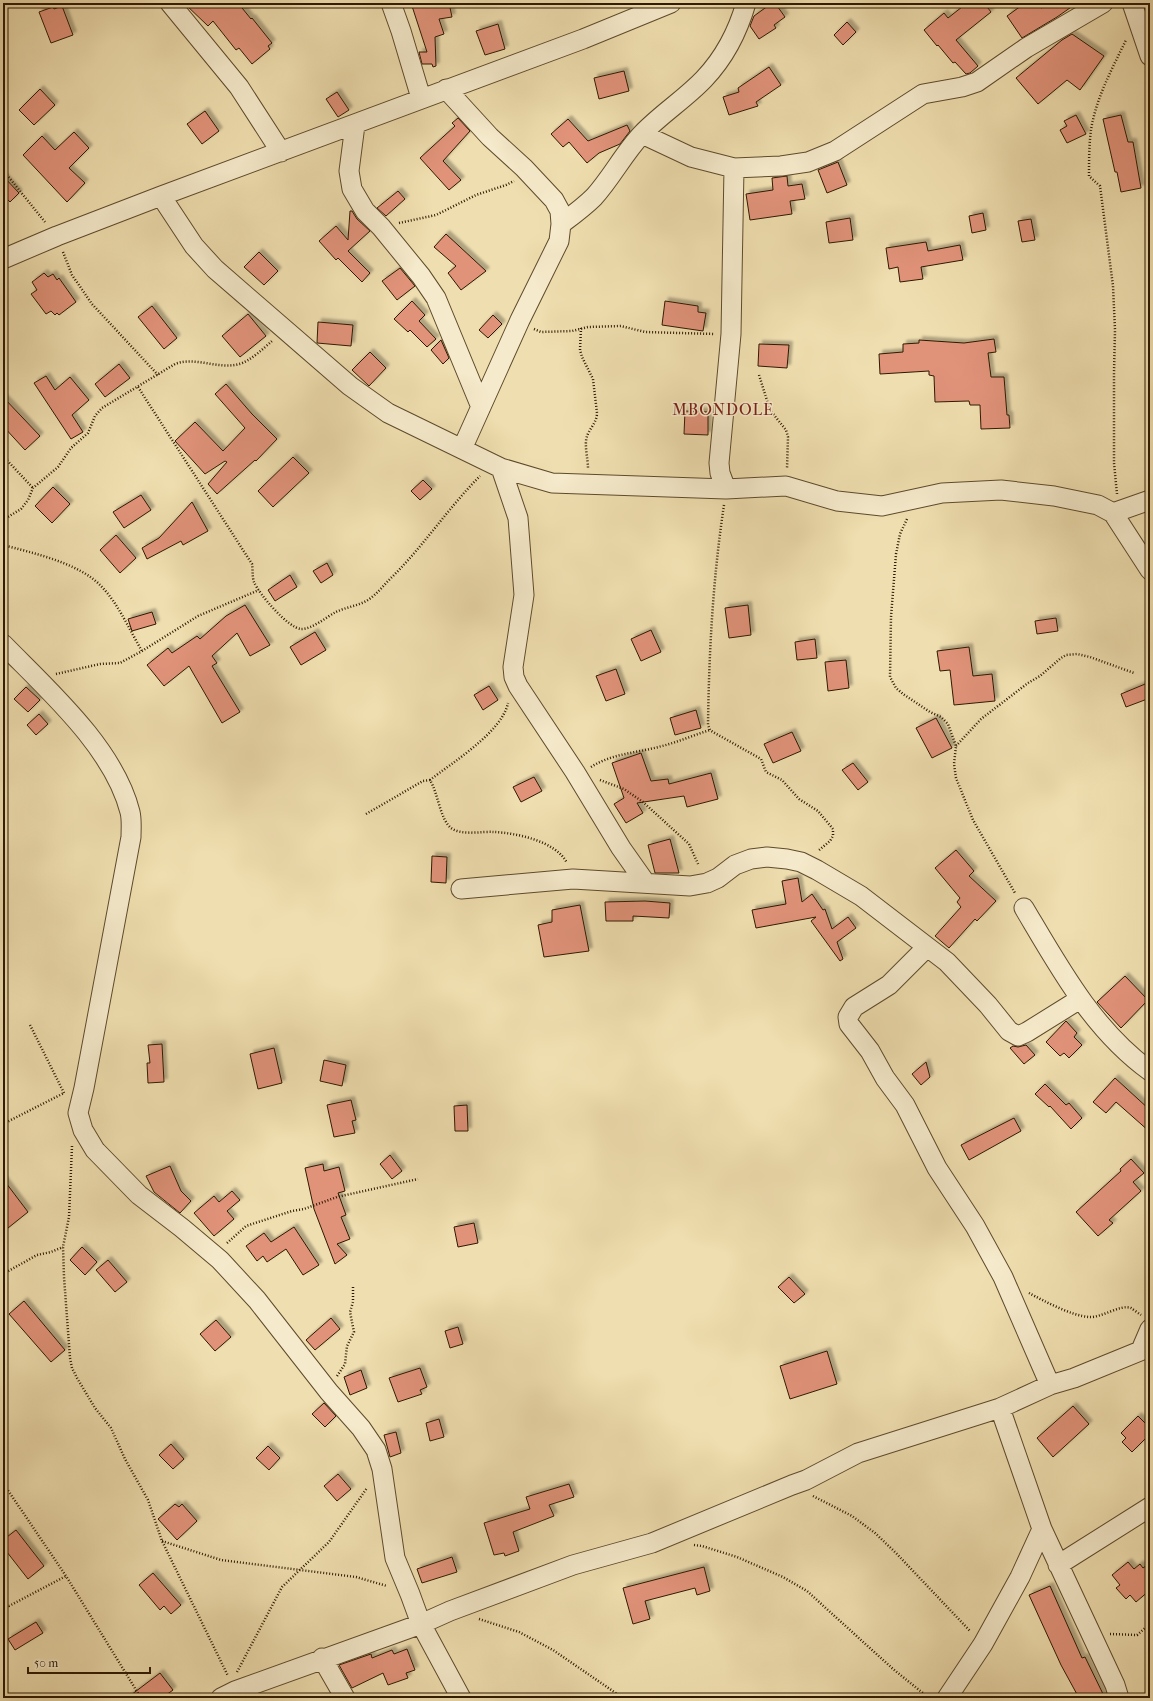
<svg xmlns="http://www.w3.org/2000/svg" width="1153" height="1701" font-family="'IM FELL French Canon',serif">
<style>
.building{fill:#e1937a;stroke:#2e1900;filter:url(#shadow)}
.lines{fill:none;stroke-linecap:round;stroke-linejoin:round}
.street-casing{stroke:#5e4a2c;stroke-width:21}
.path{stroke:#2e1900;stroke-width:2.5;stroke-dasharray:1 2;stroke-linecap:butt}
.street{stroke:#f5eacb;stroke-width:19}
.labels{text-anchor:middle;stroke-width:3;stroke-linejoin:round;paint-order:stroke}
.quarter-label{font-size:16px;letter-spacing:1px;fill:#7a1f14;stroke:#f5eacb}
</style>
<defs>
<filter id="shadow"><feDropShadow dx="3.5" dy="-3.5" stdDeviation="1" flood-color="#0004"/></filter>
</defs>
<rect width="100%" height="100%" fill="#efdeaf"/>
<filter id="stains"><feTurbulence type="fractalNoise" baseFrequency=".005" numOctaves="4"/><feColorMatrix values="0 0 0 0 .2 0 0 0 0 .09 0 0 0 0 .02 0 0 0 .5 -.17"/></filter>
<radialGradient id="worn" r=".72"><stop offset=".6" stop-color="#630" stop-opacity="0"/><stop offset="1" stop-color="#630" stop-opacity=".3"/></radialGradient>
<path class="building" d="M184,3H238L251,19L252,18L272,43L268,46L270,49L252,64L239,48L236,50L213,21L208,26Z
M411,3H449L452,17L439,19L444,34L435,37L436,66L433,67L432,64H422L419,52H427Z
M772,3H775L785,17L774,25L776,28L759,39L750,26L754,16Z
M967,3H984L991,12L956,40L978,66L970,73L966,74L955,62L953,63L938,45L937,46L924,30L944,13L948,18Z
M1025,3H1038L1041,8L1054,3H1077L1057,17L1022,38L1007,16Z
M62,6L73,35L51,43L39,12L53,7L54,9Z
M847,22L856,32L843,45L834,35Z
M498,24L505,49L485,55L476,31Z
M1072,34L1104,56L1080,90L1067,80L1038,104L1016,78L1062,40Z
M769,67L781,85L756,102L758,106L729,115L723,97L739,92L738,88Z
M624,71L629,91L599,99L594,78Z
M40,89L55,105L34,125L19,110Z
M337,92L349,110L338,117L326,99Z
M205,111L219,131L202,144L187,124Z
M1076,115L1086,134L1067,143L1060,130L1067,126L1064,121Z
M1121,115L1128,142H1133L1141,188L1121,192L1117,172H1115L1103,119Z
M458,118L470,131L443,161L461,180L449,190L420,158L455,126L452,123Z
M568,119L588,141L627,125L630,131L620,144L599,153L587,163L569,142L563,147L551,134Z
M74,132L89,148L69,168L85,183L67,202L23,155L42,136L55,150Z
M838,162L847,185L827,193L818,170Z
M3,176L19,193L10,202L3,195Z
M787,176L788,186L802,184L805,199L790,201L792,214L750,220L746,194L773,190L772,178Z
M398,191L405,199L386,216L377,208Z
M350,211H352L357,219L370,231L348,251L370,273L362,282L338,258L336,260L319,241L336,226L348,240Z
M983,213L986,230L972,233L969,216Z
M850,218L853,240L829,243L826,222Z
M1031,219L1035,240L1022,242L1018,221Z
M446,234L486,271L461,290L448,273L456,266L434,247Z
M926,242L928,251L960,245L963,260L921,267L923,279L900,282L898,267L889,269L886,248Z
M259,252L278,271L264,285L244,267Z
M400,268L415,286L397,300L382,281Z
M44,273L48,277L53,274L57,280L59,278L76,302L59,315L57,313L55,315L51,311L46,314L31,294L37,290L32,282Z
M412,301L425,315L419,321L436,339L427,347L410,330L408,332L394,319Z
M665,301L698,306V312L706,313L703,331L662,325Z
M152,306L177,338L164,349L138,317Z
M248,314L266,336L240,357L222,336Z
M493,315L502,324L488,338L479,330Z
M318,322L353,325L351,346L317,343Z
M994,339L996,352L988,353L991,377H1004L1007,415H1009L1010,428L981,429L980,405H970L969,401L935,402L934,376L929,375V371L880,374L879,354L903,352V344L919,343V340L964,343Z
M441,340L449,358L443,364L431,350Z
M759,344L789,345L787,368L758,366Z
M370,352L386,368L369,386L352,370Z
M119,364L130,378L105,397L95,384Z
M46,376L55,390L70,377L89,400L72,415L83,432L71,439L34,383Z
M226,384L252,414L277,439L256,461L255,460L217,494L208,484L227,462L225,461L205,474L175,441L195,422L223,451L245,428L215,394Z
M3,397L40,436L25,450L3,426Z
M685,411L708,412V435L684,434Z
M293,457L309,473L273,507L258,491Z
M423,480L432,489L420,500L411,491Z
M53,487L70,504L52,523L35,506Z
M141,495L151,510L124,528L113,512Z
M192,502L208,531L183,545L181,541L147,559L142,548L159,538Z
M116,535L136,558L120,573L100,550Z
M327,563L333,575L321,583L313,571Z
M290,575L297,587L275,601L268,590Z
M245,605L270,645L250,656L237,633L212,656L217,663L212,666L240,712L222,723L189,666L164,686L147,665L168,648L172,653L197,636L200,639L226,616Z
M748,605L751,635L729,638L725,608Z
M152,612L156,624L132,631L128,619Z
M1056,618L1058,631L1037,634L1035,621Z
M651,630L661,652L641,661L631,639Z
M315,632L326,650L301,665L290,647Z
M815,639L817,658L797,660L795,642Z
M969,647L973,676L992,674L995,701L954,705L950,670L940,671L937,651Z
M846,660L849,688L828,691L825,662Z
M616,669L625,694L606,701L596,676Z
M1150,682V698L1126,707L1121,694Z
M489,686L498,700L483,710L474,695Z
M26,687L40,700L28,712L14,699Z
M696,710L701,728L675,735L670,718Z
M39,714L48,724L36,735L27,725Z
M936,718L952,748L932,758L916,728Z
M792,732L801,751L773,763L764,744Z
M641,753L651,781L668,779L669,784L711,773L718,799L687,807L684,796L637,803L643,813L626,823L614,804L624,798L612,763Z
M853,763L868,782L858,790L842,770Z
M534,777L542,791L521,802L513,787Z
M670,839L679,873H655L648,845Z
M956,850L974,871L969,876L996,901L977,921L975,919L949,948L935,936L961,907L957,902L960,898L935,868Z
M432,856L447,857L446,883L431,882Z
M798,878L802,902L812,894L823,910L825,909L832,929L848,917L856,928L837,942L843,959L840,961L811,921L816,917L756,928L752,910L786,904L782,881Z
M645,901L670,903L669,918L633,916V921H606L605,902Z
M580,905L589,951L544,957L538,925L552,922V910Z
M1125,976L1148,1000L1121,1028L1097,1002Z
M1066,1021L1077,1033L1074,1037L1082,1045L1069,1058L1064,1053L1060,1056L1046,1042Z
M162,1044L164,1082L148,1083L147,1063H150L148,1045Z
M1026,1045L1035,1055L1024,1064L1010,1048L1013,1046L1018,1047Z
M274,1048L282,1083L258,1089L250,1054Z
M324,1060L346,1065L342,1086L320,1081Z
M926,1062L930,1077L921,1085L912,1074Z
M1115,1078L1150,1110V1132L1116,1102L1106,1113L1093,1102Z
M1045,1084L1066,1105L1069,1103L1082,1118L1071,1129L1050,1106L1049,1107L1035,1094Z
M351,1100L356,1120L352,1121L355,1133L334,1137L327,1105Z
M467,1105L468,1131H455L454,1106Z
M1014,1118L1021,1131L969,1160L961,1145Z
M390,1155L402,1171L392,1179L380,1164Z
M1131,1159L1144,1173L1133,1182L1141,1191L1109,1220L1113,1223L1098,1236L1076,1212L1121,1171L1120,1169Z
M323,1164L324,1171L339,1167L345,1191L338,1193L346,1215L341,1217L350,1239L337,1244L347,1255L335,1264L314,1209L305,1168Z
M170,1166L181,1191L191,1201L180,1213L154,1192L146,1176Z
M3,1179L28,1212L3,1232Z
M232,1191L240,1200L227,1211L234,1219L214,1236L194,1213L214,1196L219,1202Z
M474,1223L478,1243L458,1247L454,1227Z
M294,1227L319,1265L303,1275L286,1249L267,1262L263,1256L257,1261L246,1246L264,1233L271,1242Z
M82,1247L97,1262L85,1275L70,1260Z
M108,1260L127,1282L115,1292L96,1270Z
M789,1277L805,1294L794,1303L778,1287Z
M24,1301L65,1350L51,1362L9,1314Z
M331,1318L340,1329L315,1350L306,1340Z
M216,1320L231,1337L215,1351L200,1334Z
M458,1327L463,1344L450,1348L445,1331Z
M827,1351L837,1384L790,1399L780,1366Z
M420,1368L427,1387L420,1390L422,1394L398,1402L389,1378Z
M361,1370L367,1388L350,1395L344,1377Z
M324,1403L336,1416L325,1427L312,1414Z
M1073,1406L1089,1424L1053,1457L1037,1438Z
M1138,1416L1150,1428V1434L1132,1452L1122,1442L1126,1438L1121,1433Z
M439,1419L444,1437L430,1441L426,1423Z
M396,1432L401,1453L390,1457L384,1435Z
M171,1444L184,1459L173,1469L159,1455Z
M268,1446L280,1458L269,1470L256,1458Z
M338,1474L351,1489L337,1501L324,1486Z
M569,1484L574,1497L549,1505L554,1516L513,1532L519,1551L505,1556L504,1553L494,1555L484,1523L530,1509L526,1497Z
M175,1504L179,1507L182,1504L197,1521L177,1540L158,1519Z
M16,1530L44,1566L28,1579L3,1547V1540Z
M452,1557L457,1572L422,1583L417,1569Z
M1128,1562L1134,1569L1140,1564L1143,1568L1150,1563V1590L1136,1602L1130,1595L1126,1599L1116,1588L1120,1585L1112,1575Z
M704,1567L710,1591L697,1595L695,1588L645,1601L650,1619L633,1624L623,1588Z
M153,1573L181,1605L171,1614L164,1606L160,1610L139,1585Z
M1050,1586L1082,1658L1085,1657L1105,1698H1079L1061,1665L1029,1595Z
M36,1622L43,1633L15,1650L8,1639Z
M407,1649L415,1670L406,1673L408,1678L388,1685L383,1673L352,1688L339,1665L371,1654L372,1658L392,1650L394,1654Z
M160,1673L173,1690L162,1698H127Z"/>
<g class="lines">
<defs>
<path id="street" d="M170,3L239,87L281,152
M391,3L401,31L421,98
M1132,3L1150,56
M446,89L490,137L524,168L554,200L560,211L561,224L559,241L520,320L462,449
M355,125L349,171L352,189L365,211L381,227L421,276L436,298L481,407
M642,134L691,157L734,168L781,166L808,162L835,151L923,94L962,87L977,82L1026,48L1103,3
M161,196L194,246L215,269L350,386L388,413L501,468L552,483L726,489L786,486L837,501L882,506L942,493L1001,490L1054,496L1098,505L1113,513L1150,570
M561,224C573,215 584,207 594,197C612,177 624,153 642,134C661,114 685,99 704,79C724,58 738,31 746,3
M3,259L57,236L161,196L583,39L671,3
M501,468L518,518L524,595L513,667L514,677L518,686L575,772L621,848L645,882
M726,489L720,473L719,463L731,334L734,168
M1113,513L1150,500
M3,644C48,690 114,748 130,812C132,820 131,829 131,837L84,1088L78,1113L83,1130L95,1150L139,1195L182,1228L220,1260L257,1300L329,1392L361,1428L376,1450L382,1469L395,1558L410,1594L421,1624L461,1698
M461,889L573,879L690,886L707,883L718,878L735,865L751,859L767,857L787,859L801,862L817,870L861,896L947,962L988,1005L1009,1031L1018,1036L1027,1032L1080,999
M1024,908C1059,967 1093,1030 1150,1071
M927,947L889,985L854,1007L848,1017L849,1024L870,1051L885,1078L905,1105L937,1168L975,1226L1003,1277L1050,1385
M1141,1350L1150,1329
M1000,1408L1042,1529L1115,1685L1119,1698
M1058,1565L1150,1507
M322,1658L345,1698
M221,1698L235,1691L421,1624L450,1611L573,1565L652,1543L792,1485L806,1480L858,1453L1000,1408L1050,1385L1074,1378L1150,1347
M947,1698L983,1644L1020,1577L1042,1529"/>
</defs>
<use href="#street" class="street-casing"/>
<path class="path" d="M3,170L45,222
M399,223L436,215L476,195L506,185L514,181
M63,252L72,275L92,304L158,375
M581,328L580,350L582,357L593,379L597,413C597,422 590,428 587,436C584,445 588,459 588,468
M534,329L541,332L572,331L588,327L621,326L645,332L715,334
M759,375L770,410L786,430L788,437L787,469
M138,387L252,564C253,570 252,576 254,582C259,594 288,628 301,629C313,629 326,617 336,612C346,607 358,606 368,600C376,595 383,586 390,579C423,547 448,508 480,476
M3,456L33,488
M1117,494L1114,463V373L1115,330L1113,286L1100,186L1089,176C1089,161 1089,145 1091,130C1096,98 1112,69 1126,40
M724,505C713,578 709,651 708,725L710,730L713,732L761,759L766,772L782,780L799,799L818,811L833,829V836L830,841L818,851
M907,519L900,534L896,554L891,617L890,677L896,688L903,694L930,712L941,717L948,724L956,746L954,764L956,778L973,820L1015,893
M3,520L21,509L28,500L33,488L58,467L71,448L88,433L95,416L102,408L175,364C196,356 218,370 239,364C249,362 264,348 272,341
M3,545C33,553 79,563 101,586C118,603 130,631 142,651
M56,674L100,664L120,663L142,651L198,616L259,590
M956,746L981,719L1028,683L1040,676L1061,658L1066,655L1077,654L1090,657L1134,673
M591,767C613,753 638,753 662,746C678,742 694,735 710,730
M430,780C453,762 502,732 508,703
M600,780L624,789L643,802L689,844L699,866
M366,814L423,781L430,780C438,793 440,819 451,828C462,836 482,831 494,832C516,833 556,841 567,863
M30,1025L64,1093
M3,1124L64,1093
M72,1146L69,1217L63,1247L64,1277L70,1358L72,1368L77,1378L95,1408L111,1428L125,1459L148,1500L162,1541L228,1676
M227,1243L246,1226L292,1211L304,1209L337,1197L418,1179
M3,1274L37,1255L51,1252L63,1247
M1029,1293C1044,1301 1072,1316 1089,1317C1102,1318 1120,1304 1131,1308C1134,1310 1138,1313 1141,1315
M337,1376L345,1364L347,1346L354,1332L350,1312L353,1302V1285
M3,1483L66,1576L141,1698
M813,1496L852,1516L875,1533L896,1553L970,1631
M162,1541L221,1560L356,1577L387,1586
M694,1545L702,1546L737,1557L783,1577L807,1591L893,1669L929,1698
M3,1604L9,1606L66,1576
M479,1619L519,1632L553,1650L623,1698
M1110,1634L1137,1635L1150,1624
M237,1672L282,1587L329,1542L367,1488
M1135,1695L1145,1698"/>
<use href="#street" class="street"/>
</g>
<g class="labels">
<g class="quarter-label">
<text x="723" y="415">MBONDOLE</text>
</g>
</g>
<rect width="1153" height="1701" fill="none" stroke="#efdeaf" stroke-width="16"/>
<rect x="4" y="4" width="1145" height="1693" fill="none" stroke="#2e1900" stroke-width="2"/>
<rect x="8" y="8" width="1137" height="1685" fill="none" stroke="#2e1900"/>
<path d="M28 1667v6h122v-6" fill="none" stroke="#2e1900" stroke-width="2"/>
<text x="34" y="1667" font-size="12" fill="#2e1900" stroke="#f5eacb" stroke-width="3" paint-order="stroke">50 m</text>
<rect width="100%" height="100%" filter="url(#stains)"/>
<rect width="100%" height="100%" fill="url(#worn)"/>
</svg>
